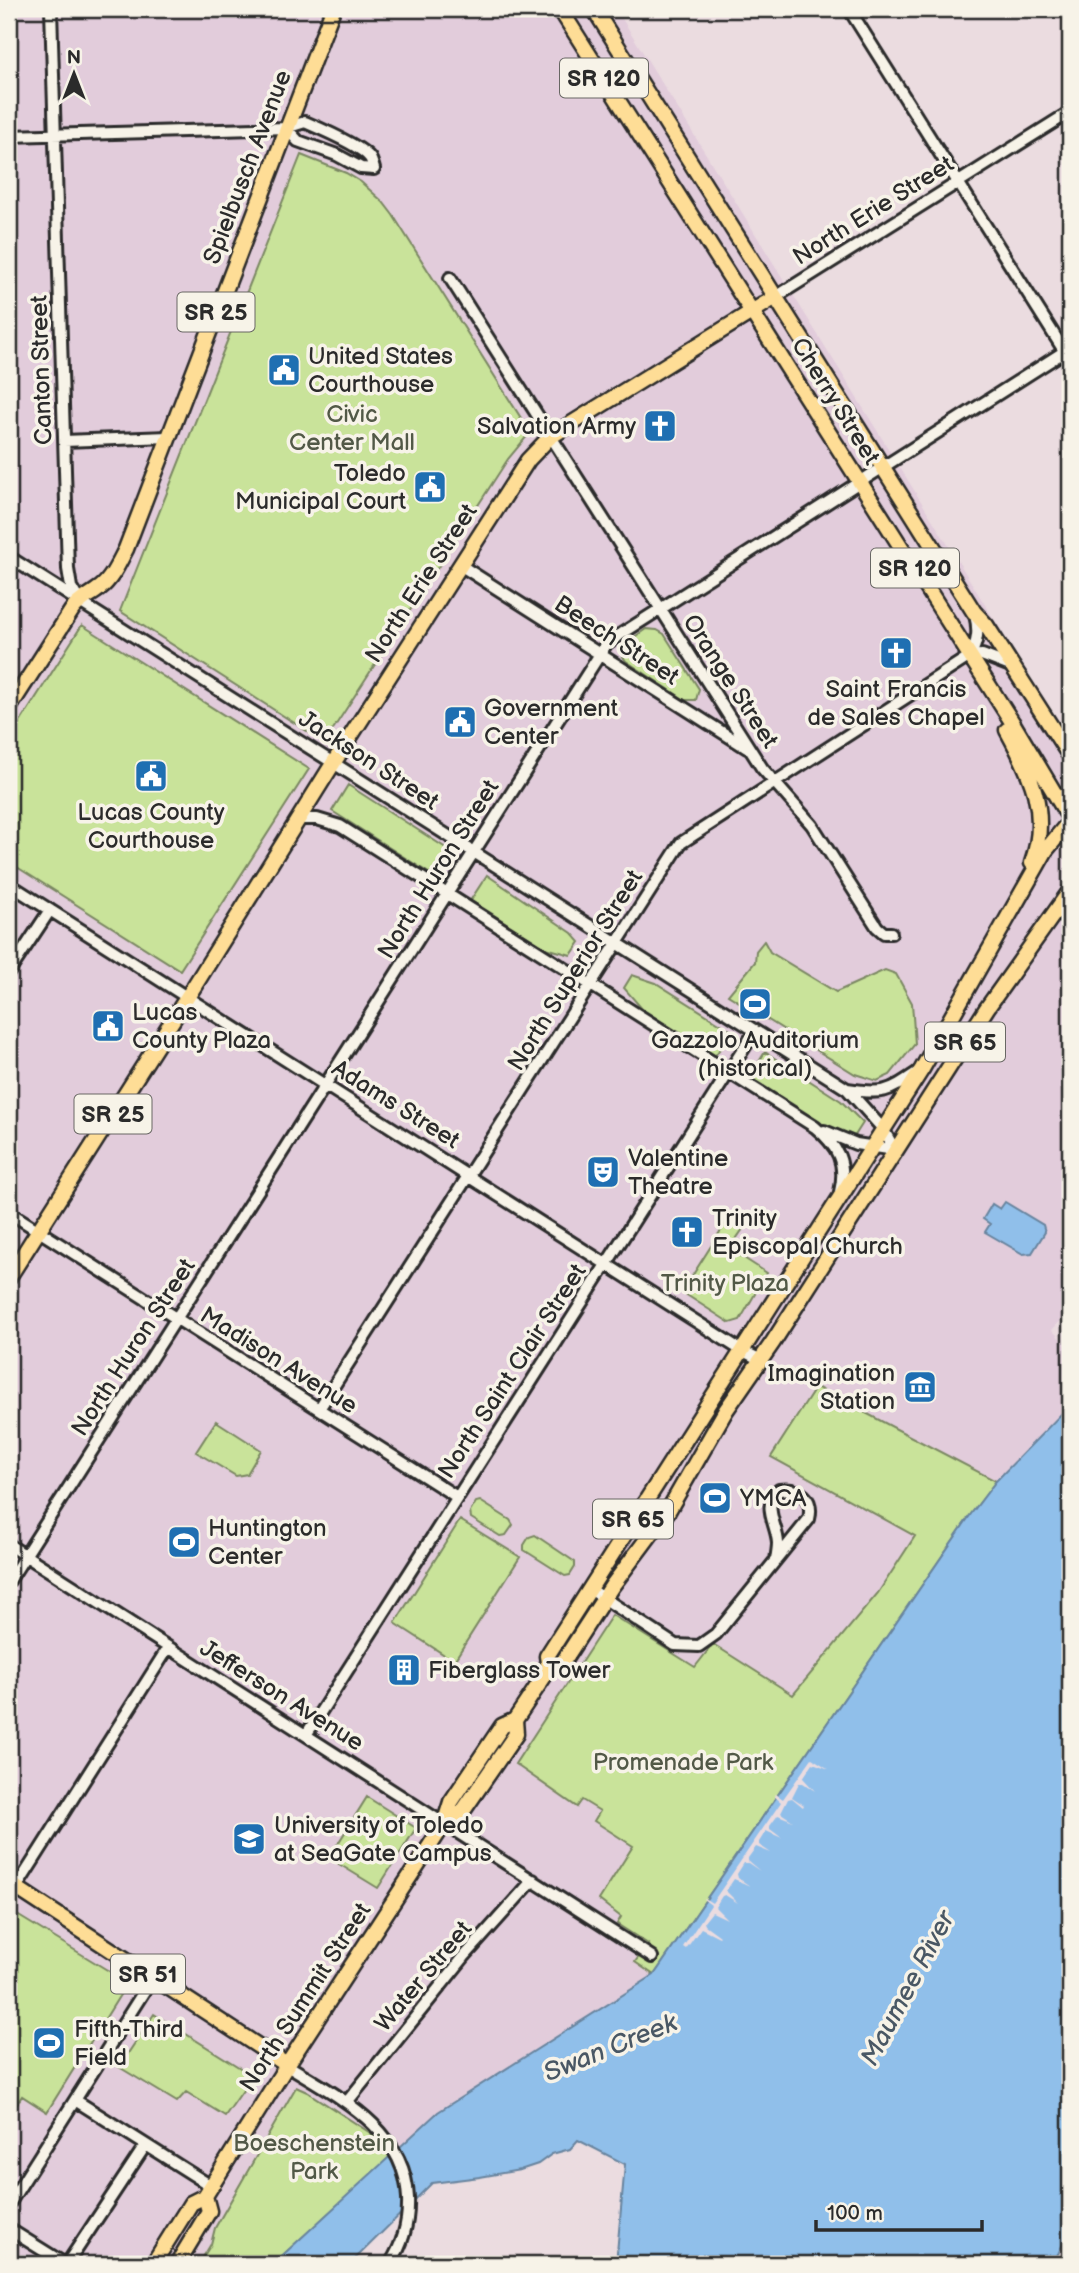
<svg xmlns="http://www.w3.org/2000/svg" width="1079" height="2273" font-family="'Balsamiq Sans',sans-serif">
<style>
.built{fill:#e2ccdb}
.green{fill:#c9e39a;stroke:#7a8762;stroke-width:2}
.water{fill:#90bfea;stroke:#68849e;stroke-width:2}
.pier{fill:#ebdce0}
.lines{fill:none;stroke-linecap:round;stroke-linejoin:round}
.minor-casing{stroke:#2b2b2b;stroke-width:16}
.major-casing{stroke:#2b2b2b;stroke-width:19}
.minor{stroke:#f7f3e8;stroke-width:10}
.major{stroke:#fedd96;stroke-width:14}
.labels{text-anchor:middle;stroke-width:7;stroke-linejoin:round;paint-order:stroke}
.shield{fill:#f7f3e8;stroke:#686764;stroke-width:2}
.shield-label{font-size:23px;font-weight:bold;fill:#2b2b2b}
.street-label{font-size:24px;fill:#2b2b2b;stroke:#f7f3e8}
.poi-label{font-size:24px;fill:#2b2b2b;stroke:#f7f3e8;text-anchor:start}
.park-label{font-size:24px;fill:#525947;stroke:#f7f3e8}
.water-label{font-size:26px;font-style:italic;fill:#495764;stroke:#f7f3e8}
</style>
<rect width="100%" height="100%" fill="#ebdce0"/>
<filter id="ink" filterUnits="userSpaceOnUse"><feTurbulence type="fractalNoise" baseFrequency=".0143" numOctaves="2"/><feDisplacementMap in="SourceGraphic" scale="14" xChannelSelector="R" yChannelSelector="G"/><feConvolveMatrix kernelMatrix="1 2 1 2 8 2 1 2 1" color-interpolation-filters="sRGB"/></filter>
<g filter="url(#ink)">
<path class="built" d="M9,9H616L1070,742V1310L1052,1330L1070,1349V1405L996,1481L971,1514L654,1975L438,2112L273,2264H9Z"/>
<path class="green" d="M301,155L346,173L361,182L383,202L393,215L526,426L528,435L508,459L328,737L321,740L120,611Z
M82,625L309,769L180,970L9,862V740Z
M646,629L657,630L664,634L699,689L696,700H685L626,661L620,652V647Z
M348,785L449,850L432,875L332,811Z
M487,875L572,933L580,942L571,955L546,948L470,901Z
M764,941L770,952L836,992L885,970L896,974L912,1003L915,1044L890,1075L877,1081L855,1074L728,995L755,962L756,951Z
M632,975L656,983L732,1031L715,1056L643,1010L624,988Z
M765,1052L841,1101L863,1123L854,1137L818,1123L749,1078Z
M730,1216L745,1226L732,1245L733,1251L767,1273L740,1320L730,1323L682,1292Z
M816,1387L996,1481L971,1514L654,1975L635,1962L648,1944L617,1924L621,1917L599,1900L633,1846L594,1821L600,1811L582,1800L577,1807L515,1764L612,1615L695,1667L713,1644L793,1695L878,1593L915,1536L771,1457Z
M216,1421L261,1450L247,1474L236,1476L196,1452Z
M480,1501L510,1520L513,1525L506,1535L500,1536L471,1518L470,1512L476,1502Z
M460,1520L520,1557L454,1661L395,1623Z
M535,1535L575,1562V1567L570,1575L565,1576L524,1550V1545L529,1537Z
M367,1797L416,1828L378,1888L329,1858Z
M9,1910L122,1979L123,1990L47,2112L22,2096L9,2116Z
M154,2014L253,2076L225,2116L186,2092L177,2102L119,2067Z
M296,2087L307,2092L375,2136L390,2157L273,2264H199L211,2244L215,2228Z"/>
<path class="water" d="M1005,1202L1043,1225L1045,1232L1032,1253L1023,1254L985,1232L990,1224L983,1219L992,1204L1000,1209Z
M1070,1405V2230L1053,2264H616L625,2164L578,2140L570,2149L552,2154L538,2164L520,2170L480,2177L432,2183L350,2264H273L438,2112L654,1975L971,1514L996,1481Z"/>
<path class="pier" d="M812,1758L829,1769L813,1763L803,1778L815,1791L803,1783H799L792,1797L804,1805L803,1807L792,1798L788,1799L781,1813L793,1821L778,1815L770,1826V1829L782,1838L766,1831L759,1842V1845L771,1853L756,1847L748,1858V1861L760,1871L748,1863H744L737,1874L738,1878L750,1886L734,1879L726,1891L738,1903L725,1895L722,1896L715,1907L727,1919L712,1912L704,1922L705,1925L720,1936L719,1937L701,1928L686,1949L683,1947L711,1905L703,1899L704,1898L712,1903L781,1802L774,1796L776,1794L783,1799Z"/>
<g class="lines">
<defs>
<path id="minor" d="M51,9L68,569L71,587L78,599
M849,9L1070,360
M9,136L286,128L305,122C319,128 362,146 370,158C372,161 373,166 374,169L361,168L337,155L298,141L286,128
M450,278L762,768L812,825L877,927L884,933H891
M774,298L1070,112
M64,441L168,437
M9,557L847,1089L883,1129L895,1150
M460,565L747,748
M970,656L982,655L1013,667
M299,819H317L340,826L815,1127C838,1146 847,1163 840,1192
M9,884L741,1350L761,1360
M9,972L50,910
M847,1089C884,1095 888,1092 918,1072
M824,1131L856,1144L895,1150
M9,1212L457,1497
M319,1409L681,843L970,656C978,642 979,630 975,615
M9,1545L652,1957
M9,1581L607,643L1070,348
M590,1589L675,1645L699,1646L716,1634L809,1519C814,1498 800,1487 779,1490C761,1506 777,1524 778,1543C778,1548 777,1554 776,1560
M306,1735L755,1031
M16,1888L168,1648
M287,2065C339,2097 405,2129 408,2198C409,2222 403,2244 390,2264
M75,2100L211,2186
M347,2102L464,1957L533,1880
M9,2204L153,1977
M9,2229L65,2264
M67,2264L145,2146"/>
<path id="major" d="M560,9L1012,722L1070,819
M594,9L974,612L986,625L1070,756
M9,708L72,610C80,599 90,596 100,588C112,579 119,562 126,549L333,9
M1007,730C1031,774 1050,813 1032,863
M9,1277L195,985L334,762L528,460L550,437L774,298
M549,1669L547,1656L922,1069L1046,850L1070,821
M444,1824L463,1811L516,1734L515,1720
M9,1883L287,2065
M205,2196L287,2065L444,1824L451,1802L502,1726L515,1720L549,1669L561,1665L612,1586L668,1511L726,1410L773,1342L987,1008L1070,891
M153,2264L191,2203L205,2196
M177,2264L209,2211L205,2196"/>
</defs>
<use href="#minor" class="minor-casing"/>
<use href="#major" class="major-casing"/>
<use href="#minor" class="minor"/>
<use href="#major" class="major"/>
</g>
</g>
<defs>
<symbol id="civic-square" viewBox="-11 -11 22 22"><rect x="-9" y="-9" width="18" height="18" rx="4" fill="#1f6fb2" stroke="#f7f3e8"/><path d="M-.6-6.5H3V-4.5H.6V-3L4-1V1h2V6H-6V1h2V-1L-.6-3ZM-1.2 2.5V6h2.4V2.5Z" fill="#fff"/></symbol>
<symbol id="church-square" viewBox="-11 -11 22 22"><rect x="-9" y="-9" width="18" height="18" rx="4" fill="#1f6fb2" stroke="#f7f3e8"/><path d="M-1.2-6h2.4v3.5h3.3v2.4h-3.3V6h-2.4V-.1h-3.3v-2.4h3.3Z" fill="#fff"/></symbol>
<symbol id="stadium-square" viewBox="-11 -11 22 22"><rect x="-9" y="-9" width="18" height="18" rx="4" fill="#1f6fb2" stroke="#f7f3e8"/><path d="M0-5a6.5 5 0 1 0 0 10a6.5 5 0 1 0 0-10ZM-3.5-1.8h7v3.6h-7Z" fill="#fff"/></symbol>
<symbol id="theatre-square" viewBox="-11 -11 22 22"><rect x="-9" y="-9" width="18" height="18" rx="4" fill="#1f6fb2" stroke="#f7f3e8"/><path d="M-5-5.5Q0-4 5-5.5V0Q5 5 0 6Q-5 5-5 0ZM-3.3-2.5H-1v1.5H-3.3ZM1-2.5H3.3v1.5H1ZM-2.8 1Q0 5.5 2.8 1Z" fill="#fff"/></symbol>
<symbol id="museum-square" viewBox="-11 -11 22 22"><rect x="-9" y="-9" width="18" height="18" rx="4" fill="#1f6fb2" stroke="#f7f3e8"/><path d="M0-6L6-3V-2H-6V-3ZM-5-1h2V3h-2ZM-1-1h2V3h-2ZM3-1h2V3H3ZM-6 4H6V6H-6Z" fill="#fff"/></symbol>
<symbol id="building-square" viewBox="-11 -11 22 22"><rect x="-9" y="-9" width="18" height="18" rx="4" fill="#1f6fb2" stroke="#f7f3e8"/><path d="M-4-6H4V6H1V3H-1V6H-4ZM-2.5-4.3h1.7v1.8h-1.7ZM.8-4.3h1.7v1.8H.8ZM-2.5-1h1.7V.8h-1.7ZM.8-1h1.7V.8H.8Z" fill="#fff"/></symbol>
<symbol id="university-square" viewBox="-11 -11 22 22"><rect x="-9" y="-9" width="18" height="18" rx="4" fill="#1f6fb2" stroke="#f7f3e8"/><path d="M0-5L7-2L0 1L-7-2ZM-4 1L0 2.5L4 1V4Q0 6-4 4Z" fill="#fff"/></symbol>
</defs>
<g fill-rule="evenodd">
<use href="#civic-square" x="265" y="351" width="38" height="38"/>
<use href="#church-square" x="641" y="407" width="38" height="38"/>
<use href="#civic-square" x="411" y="468" width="38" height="38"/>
<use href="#church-square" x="877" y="634" width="38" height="38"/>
<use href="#civic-square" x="441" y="703" width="38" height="38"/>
<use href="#civic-square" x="132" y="757" width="38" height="38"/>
<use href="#stadium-square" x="736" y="985" width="38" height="38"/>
<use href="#civic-square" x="89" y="1007" width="38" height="38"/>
<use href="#theatre-square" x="584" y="1153" width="38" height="38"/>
<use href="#church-square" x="668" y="1213" width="38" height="38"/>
<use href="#museum-square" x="901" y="1368" width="38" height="38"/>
<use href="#stadium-square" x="696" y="1479" width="38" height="38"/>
<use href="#stadium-square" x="165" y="1523" width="38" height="38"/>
<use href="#building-square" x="385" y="1651" width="38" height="38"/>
<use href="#university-square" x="230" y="1820" width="38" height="38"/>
<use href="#stadium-square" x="30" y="2024" width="38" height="38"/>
</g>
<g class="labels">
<g class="shield">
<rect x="560" y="58.5" width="88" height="39" rx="5"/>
<rect x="177.5" y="292.5" width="77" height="39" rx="5"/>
<rect x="871" y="548.5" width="88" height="39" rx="5"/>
<rect x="925" y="1022.5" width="80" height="39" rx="5"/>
<rect x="74.5" y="1094.5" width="77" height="39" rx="5"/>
<rect x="593" y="1499.5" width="80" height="39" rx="5"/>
<rect x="111" y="1954.5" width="74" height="39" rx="5"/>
</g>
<g class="shield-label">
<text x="604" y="86">SR 120</text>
<text x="216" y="320">SR 25</text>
<text x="915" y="576">SR 120</text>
<text x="965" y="1050">SR 65</text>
<text x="113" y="1122">SR 25</text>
<text x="633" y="1527">SR 65</text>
<text x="148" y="1982">SR 51</text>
</g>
<g class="street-label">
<text transform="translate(247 167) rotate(-69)" y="8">Spielbusch Avenue</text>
<text transform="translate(873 210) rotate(-32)" y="8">North Erie Street</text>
<text transform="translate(41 370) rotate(-92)" y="8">Canton Street</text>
<text transform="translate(836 401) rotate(58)" y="8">Cherry Street</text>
<text transform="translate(421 583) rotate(-57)" y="8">North Erie Street</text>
<text transform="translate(617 640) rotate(33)" y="8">Beech Street</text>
<text transform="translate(731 681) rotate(57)" y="8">Orange Street</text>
<text transform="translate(369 760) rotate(33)" y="8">Jackson Street</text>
<text transform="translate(438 869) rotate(-58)" y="8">North Huron Street</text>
<text transform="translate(575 970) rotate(-58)" y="8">North Superior Street</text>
<text transform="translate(396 1104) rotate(32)" y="8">Adams Street</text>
<text transform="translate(133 1347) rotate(-57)" y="8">North Huron Street</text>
<text transform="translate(279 1360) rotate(32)" y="8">Madison Avenue</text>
<text transform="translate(512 1371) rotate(-57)" y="8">North Saint Clair Street</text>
<text transform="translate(282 1695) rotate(32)" y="8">Jefferson Avenue</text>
<text transform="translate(423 1976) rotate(-50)" y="8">Water Street</text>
<text transform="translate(305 1997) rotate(-57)" y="8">North Summit Street</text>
</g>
<g class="poi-label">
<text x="308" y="364">United States<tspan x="308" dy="28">Courthouse</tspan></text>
<text x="636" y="434" text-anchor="end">Salvation Army</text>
<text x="406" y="481" text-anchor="end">Toledo<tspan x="406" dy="28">Municipal Court</tspan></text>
<text x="896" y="697" text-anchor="middle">Saint Francis<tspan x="896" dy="28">de Sales Chapel</tspan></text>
<text x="484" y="716">Government<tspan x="484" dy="28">Center</tspan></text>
<text x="151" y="820" text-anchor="middle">Lucas County<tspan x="151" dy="28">Courthouse</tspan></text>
<text x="132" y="1020">Lucas<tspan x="132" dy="28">County Plaza</tspan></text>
<text x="755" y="1048" text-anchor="middle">Gazzolo Auditorium<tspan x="755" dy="28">(historical)</tspan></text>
<text x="628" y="1166">Valentine<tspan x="628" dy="28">Theatre</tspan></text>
<text x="712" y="1226">Trinity<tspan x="712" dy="28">Episcopal Church</tspan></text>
<text x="895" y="1381" text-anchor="end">Imagination<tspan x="895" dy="28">Station</tspan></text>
<text x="740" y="1506">YMCA</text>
<text x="208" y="1536">Huntington<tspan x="208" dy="28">Center</tspan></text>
<text x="428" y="1678">Fiberglass Tower</text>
<text x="274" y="1833">University of Toledo<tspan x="274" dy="28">at SeaGate Campus</tspan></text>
<text x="74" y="2037">Fifth-Third<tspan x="74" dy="28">Field</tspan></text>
</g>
<g class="park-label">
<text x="352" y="422">Civic<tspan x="352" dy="28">Center Mall</tspan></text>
<text x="725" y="1291">Trinity Plaza</text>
<text x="683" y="1770">Promenade Park</text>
<text x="314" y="2151">Boeschenstein<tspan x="314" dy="28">Park</tspan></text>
</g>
<g class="water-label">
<text transform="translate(907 1988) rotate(-62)" y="9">Maumee River</text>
<text transform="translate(610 2047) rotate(-22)" y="9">Swan Creek</text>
</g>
</g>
<rect width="1079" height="2273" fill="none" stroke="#f7f3e8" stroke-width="35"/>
<rect x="18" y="18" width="1044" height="2238" fill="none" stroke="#2b2b2b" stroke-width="2.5" filter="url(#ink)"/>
<g transform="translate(74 74)" stroke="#f7f3e8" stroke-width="5" paint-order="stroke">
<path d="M0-5L12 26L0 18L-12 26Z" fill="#2b2b2b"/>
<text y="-10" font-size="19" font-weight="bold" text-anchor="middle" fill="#2b2b2b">N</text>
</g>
<path d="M816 2220v10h166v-10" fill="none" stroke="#2b2b2b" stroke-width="3.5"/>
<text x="827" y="2220" font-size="21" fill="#2b2b2b" stroke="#f7f3e8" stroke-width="5" paint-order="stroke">100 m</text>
</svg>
